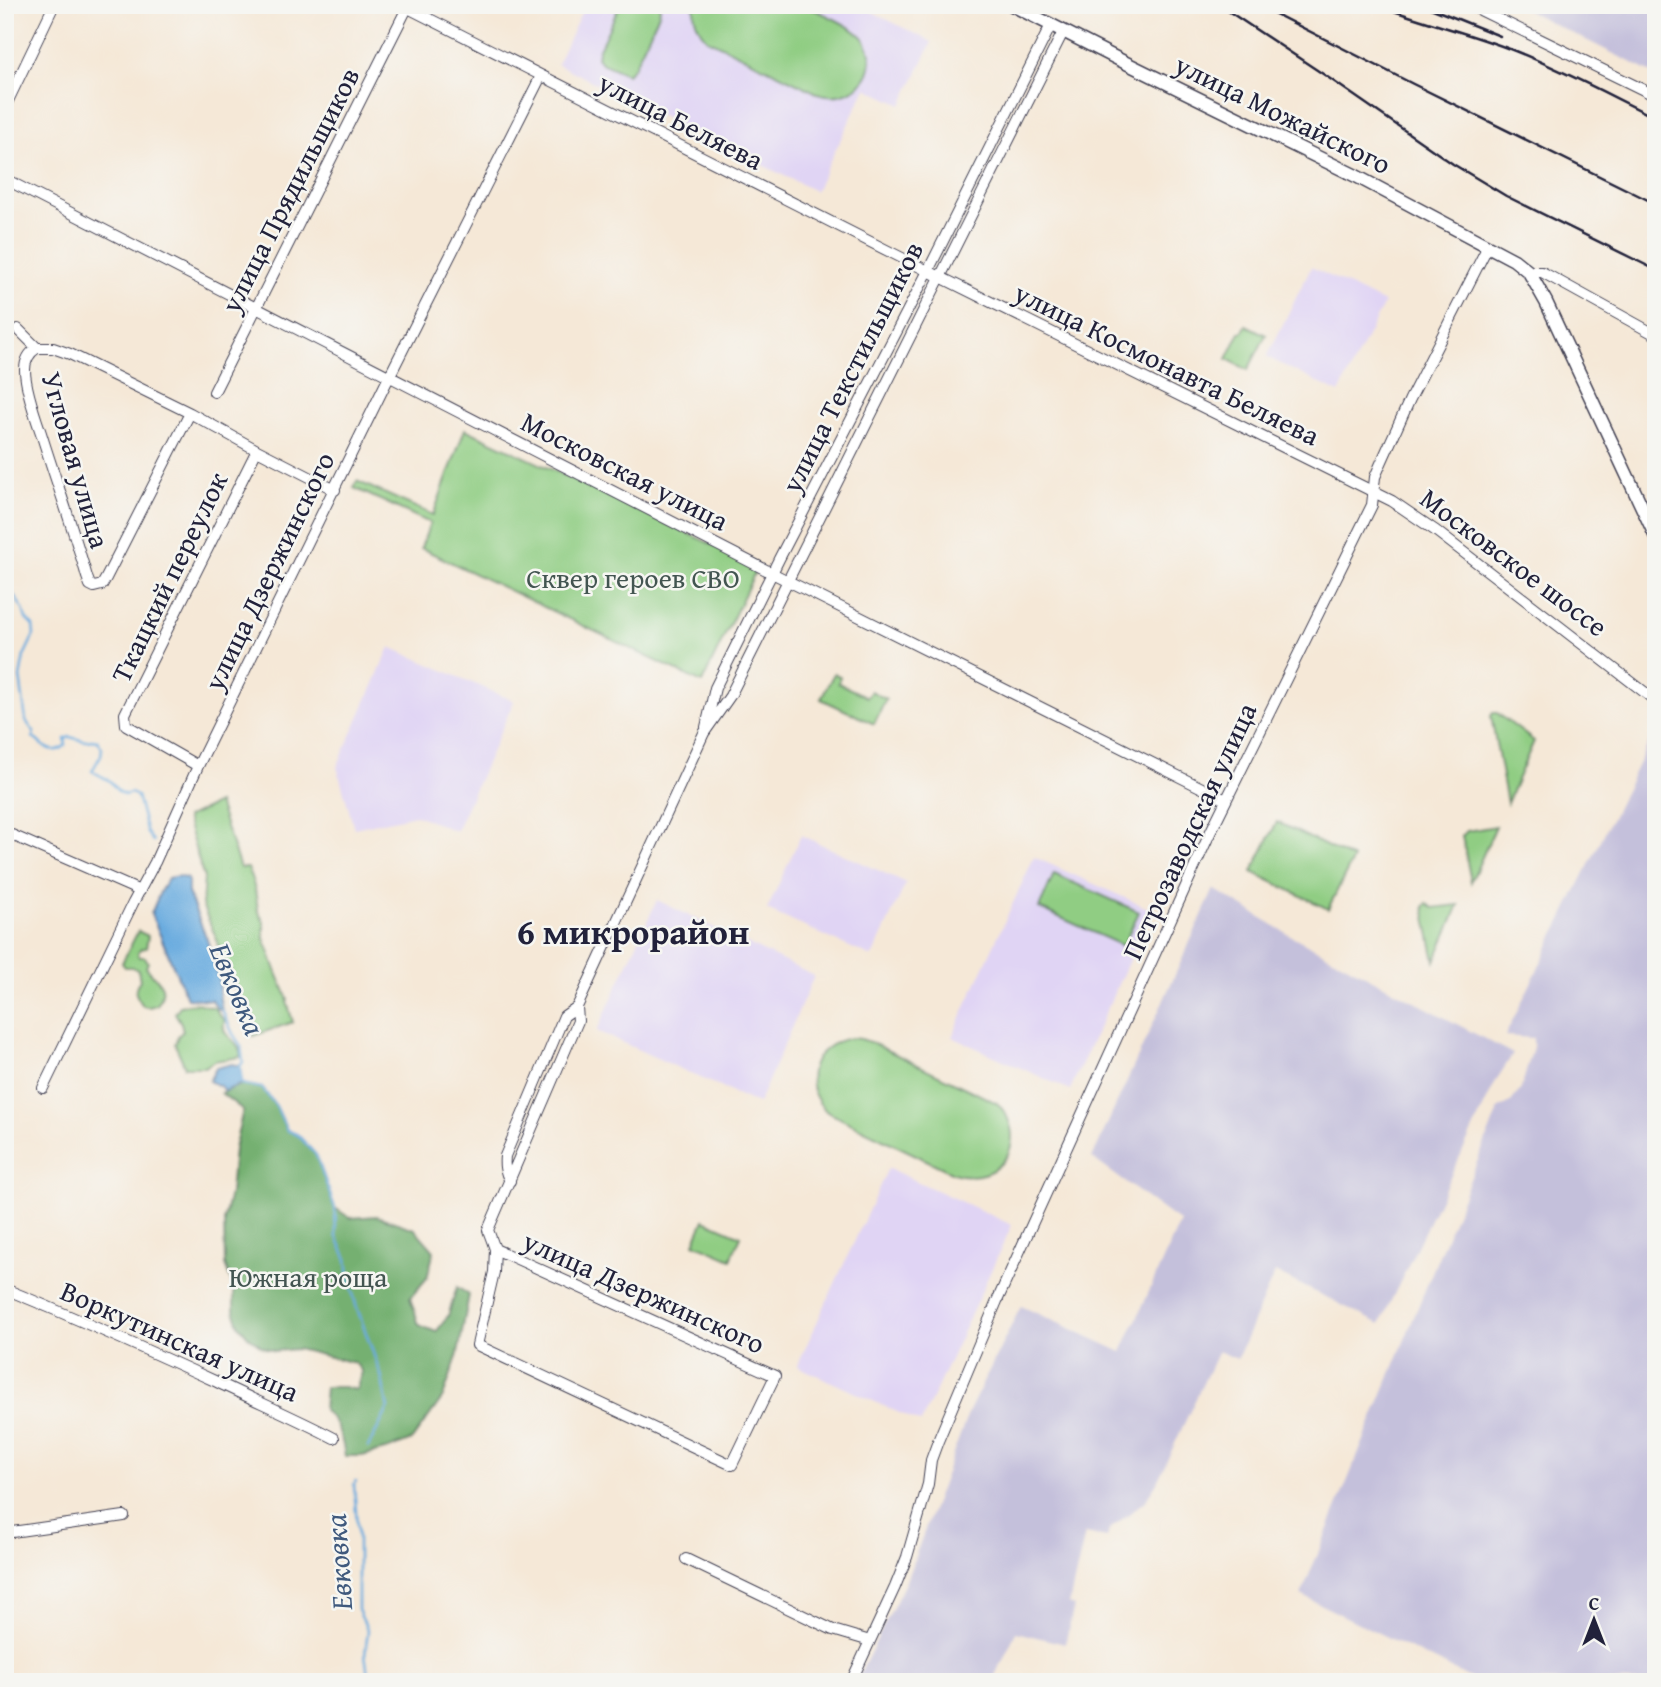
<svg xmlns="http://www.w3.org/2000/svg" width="1661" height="1687" font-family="'Gentium Book Plus',serif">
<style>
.built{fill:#e0d4f4}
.industrial{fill:#c4c0db}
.green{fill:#90cd83;stroke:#59785f;stroke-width:2}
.forest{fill:#74b071;stroke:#4b6956;stroke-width:2}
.water{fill:#6bacdf;stroke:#46678d;stroke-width:2}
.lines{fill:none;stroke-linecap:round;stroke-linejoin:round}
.stream{stroke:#6bacdf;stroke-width:2.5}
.minor-casing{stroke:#424052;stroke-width:12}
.major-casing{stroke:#424052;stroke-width:15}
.minor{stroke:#fff;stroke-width:10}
.major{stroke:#fff;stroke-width:12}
.rail{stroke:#22223b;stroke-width:2.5}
.labels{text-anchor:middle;stroke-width:5;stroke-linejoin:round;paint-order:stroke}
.street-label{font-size:28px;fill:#22223b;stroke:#f6f6f2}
.park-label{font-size:28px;fill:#435551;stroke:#f6f6f2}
.water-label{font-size:30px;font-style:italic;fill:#3f597d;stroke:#f6f6f2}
.district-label{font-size:35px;font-weight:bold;fill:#22223b;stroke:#f6f6f2}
</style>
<rect width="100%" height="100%" fill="#f6f6f2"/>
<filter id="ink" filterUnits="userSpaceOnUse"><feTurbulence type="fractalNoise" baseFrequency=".0143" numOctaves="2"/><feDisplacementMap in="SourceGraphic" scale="14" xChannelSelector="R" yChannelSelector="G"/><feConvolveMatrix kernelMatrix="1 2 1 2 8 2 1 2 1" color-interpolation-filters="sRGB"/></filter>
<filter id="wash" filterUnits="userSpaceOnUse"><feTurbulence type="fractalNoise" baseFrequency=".00686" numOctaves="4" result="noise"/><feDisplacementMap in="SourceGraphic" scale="28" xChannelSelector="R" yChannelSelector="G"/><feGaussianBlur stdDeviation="1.57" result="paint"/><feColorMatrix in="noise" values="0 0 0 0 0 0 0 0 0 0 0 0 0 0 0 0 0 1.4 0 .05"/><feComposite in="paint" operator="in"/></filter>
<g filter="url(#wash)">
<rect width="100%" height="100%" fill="#f5e8d7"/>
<path class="built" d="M585,5H858L932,42L902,105L866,88L815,191L557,64Z
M1311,267L1384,303L1339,393L1267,357Z
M390,647L514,701L456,831L416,815L354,828L337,767Z
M801,835L906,883L872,957L767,910Z
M1034,857L1152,910L1070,1090L952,1037Z
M657,900L814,976L758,1104L597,1031Z
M888,1168L1012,1225L921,1423L797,1366Z"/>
<path class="industrial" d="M1516,5H1656V75Z
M1651,738L1656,742V1682H1478L1301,1595L1499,1108L1511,1102L1521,1089L1533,1047V1038L1505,1036Z
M1214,889L1288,934L1513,1054L1497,1079L1380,1324L1275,1272L1237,1359L1218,1351L1157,1482L1146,1500L1109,1530L1107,1538L1085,1534L1069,1604L1074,1606L1065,1644L1016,1632L993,1682H856L906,1581L969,1411L1021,1306L1122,1352L1180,1222L1092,1158Z"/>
<path class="green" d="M620,5H658L660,8L659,14L634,67L627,74L601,63L597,58L598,51Z
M694,5C721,5 748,5 775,5C785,5 798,3 807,7C821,12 854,27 863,38C886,70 854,105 817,93L707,39C697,29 693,19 694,5Z
M1246,325L1266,335L1248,370L1227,359L1240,332H1243Z
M465,429L758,566L702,683L421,548L430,523L354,488L357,481L433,515Z
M834,673L840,677L838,683L867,697L871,691L886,699L874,724L821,699Z
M1493,713H1497L1534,741L1507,803L1491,716Z
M218,803L240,868H248L255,889L258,910L264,922V937L277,973L288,999L287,1002L293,1022L253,1036L243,1006L222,960L215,935L202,905L204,878L186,818Z
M1277,822L1353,859L1328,909L1252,872Z
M1496,826L1471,882L1462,836L1467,831Z
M1054,874L1139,912L1123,946L1039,908Z
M1427,903L1433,908L1459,905L1435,961L1424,907Z
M138,931L148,936L146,948L141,949L138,953L139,957H145L148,962L146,967C157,982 170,984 157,1005L149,1007L143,1006C136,994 132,993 140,980L138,970L132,967H125L122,963Z
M197,1003L215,1008L222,1018H225C220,1036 230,1035 237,1045C240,1048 240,1053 241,1057L214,1061L205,1067H185L175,1044L178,1036L183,1031L181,1023L175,1013L180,1006Z
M851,1038L861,1039L870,1042L997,1103C1032,1139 1001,1188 953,1173L827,1112C798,1083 811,1045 851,1038Z
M704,1220L741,1236L731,1259L694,1243Z"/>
<path class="forest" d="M242,1084L262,1088L276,1106L287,1130L298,1135L316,1155L335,1208L350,1218L377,1216L415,1229L434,1251L427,1278L410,1298L419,1325L436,1332L448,1316L457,1287L469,1295L458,1354L443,1397L412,1440L389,1449L362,1456H345C342,1438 338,1421 323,1410L325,1387H344L356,1390L362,1372L355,1363L297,1349L275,1351L263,1347L248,1336L239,1325L234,1310V1289L225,1265L224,1219L230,1193L234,1149L243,1110L221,1093Z"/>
<path class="water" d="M178,876L188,879V893L207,939L219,979V993L222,1011L217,1008L212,1000L187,998L151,914L160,892L168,878Z
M232,1064L240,1066L242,1084L224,1091L220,1086L209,1081L216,1068Z"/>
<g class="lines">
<path class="stream" d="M5,562L8,587L23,609L26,619L33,626L34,635L24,656L20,677L26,721L34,732L33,737C43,747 57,757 66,744L65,739L70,737L85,741L92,740L98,741L102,748L101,755L92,771L110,781L117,790L124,795L131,793L137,796L147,833L153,841
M222,1010L233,1034L241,1046L243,1062L240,1066L242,1084L262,1088L276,1106L287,1130L298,1135L316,1155L335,1208L336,1235L347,1259L349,1279L356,1305L381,1375L388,1409L368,1447
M356,1481L354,1485L358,1539V1610L368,1631L365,1654L369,1682"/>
</g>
</g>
<g filter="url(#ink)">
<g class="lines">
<defs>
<path id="minor" d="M402,5L912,263L1392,501L1436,531L1656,701
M1470,5L1656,96
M5,107L54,5
M5,179L772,573L1226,800
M1529,272H1542L1656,335
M18,329L37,348H53L70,354L190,413L257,450L335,490
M37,348C29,353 25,360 25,370C25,387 35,416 41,433C56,481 73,528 87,577L90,585L94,587L102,585L106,578L190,413
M214,392L407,8
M706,727L715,688L779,559L928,271L1051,25
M198,766L126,725L125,714L257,450
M5,832L140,891
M43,1088L133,903L155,862L198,766L385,385L541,76
M510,1181C505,1172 504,1166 505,1156L564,1016L577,1007
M495,1249L775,1376L732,1465L477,1345L494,1272L495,1249L488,1230L578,1021L577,1007L704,733L730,696L1063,32
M5,1289C77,1318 147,1350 217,1382C256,1401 296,1418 334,1438
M5,1533L124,1516
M686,1559L833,1630L870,1641
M851,1682L895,1587L907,1557L928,1484L931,1460L938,1441L997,1301L1211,831L1372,505L1375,477L1382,461L1410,399L1488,246"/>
<path id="major" d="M1012,5L1120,60L1356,176L1514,260L1529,272L1546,302L1656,537"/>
</defs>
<use href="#minor" class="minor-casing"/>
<use href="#major" class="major-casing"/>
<use href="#minor" class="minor"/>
<use href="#major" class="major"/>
<path class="rail" d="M1219,5L1323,74L1453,164L1506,196L1656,270
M1258,5L1413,84L1656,204
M1377,5C1422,22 1470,33 1515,51C1563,70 1609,95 1656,118
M1423,5L1500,36"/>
</g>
</g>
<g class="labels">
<g class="street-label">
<text transform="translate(1283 114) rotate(26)" y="10">улица Можайского</text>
<text transform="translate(681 121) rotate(27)" y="10">улица Беляева</text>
<text transform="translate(290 190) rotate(-63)" y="10">улица Прядильщиков</text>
<text transform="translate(1167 364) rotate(26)" y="10">улица Космонавта Беляева</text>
<text transform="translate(852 367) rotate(-63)" y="10">улица Текстильщиков</text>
<text transform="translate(76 460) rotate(74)" y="10">Угловая улица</text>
<text transform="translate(625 471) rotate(27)" y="10">Московская улица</text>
<text transform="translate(1514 562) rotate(37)" y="10">Московское шоссе</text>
<text transform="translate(269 571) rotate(-64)" y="10">улица Дзержинского</text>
<text transform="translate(169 577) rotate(-64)" y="10">Ткацкий переулок</text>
<text transform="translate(1189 831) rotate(-65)" y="10">Петрозаводская улица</text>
<text transform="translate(644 1292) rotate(24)" y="10">улица Дзержинского</text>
<text transform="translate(180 1341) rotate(24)" y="10">Воркутинская улица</text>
</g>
<g class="park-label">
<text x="633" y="588">Сквер героев СВО</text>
<text x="308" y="1287">Южная роща</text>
</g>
<g class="water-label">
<text transform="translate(237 989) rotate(67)" y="10">Евковка</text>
<text transform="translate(339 1562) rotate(-94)" y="10">Евковка</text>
</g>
<g class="district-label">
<text x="633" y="944">6 микрорайон</text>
</g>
</g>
<rect width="1661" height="1687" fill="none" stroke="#f6f6f2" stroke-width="28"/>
<g transform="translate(1594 1620)" stroke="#f6f6f2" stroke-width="5" paint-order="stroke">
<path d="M0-5L12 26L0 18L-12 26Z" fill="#22223b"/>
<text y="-10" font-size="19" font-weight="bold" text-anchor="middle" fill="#22223b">С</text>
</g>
</svg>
